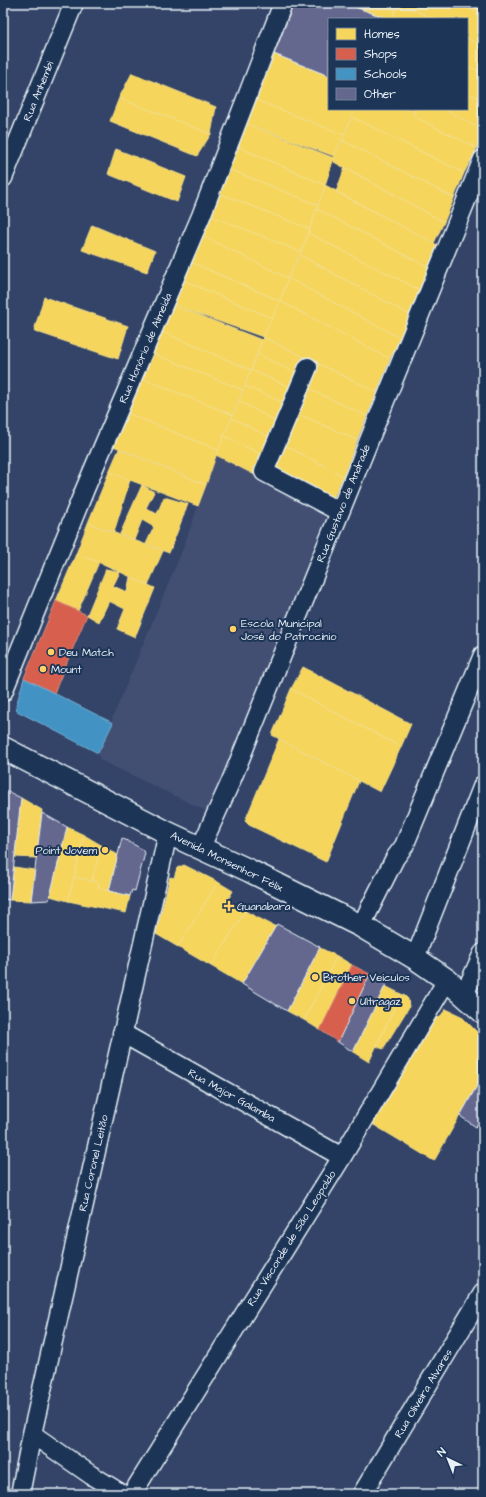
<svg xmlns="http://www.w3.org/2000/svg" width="486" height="1497" font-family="'Architects Daughter',sans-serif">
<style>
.built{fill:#424f73}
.homes{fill:#f6d55c;stroke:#f2dd8b}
.shops{fill:#d6604d;stroke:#db8c80}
.schools{fill:#4393c3;stroke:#74afd3}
.building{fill:#65688e;stroke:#e8f1f8}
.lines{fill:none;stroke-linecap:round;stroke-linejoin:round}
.minor-casing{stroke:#e8f1f8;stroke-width:21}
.major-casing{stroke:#e8f1f8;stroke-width:25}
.minor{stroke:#1d3557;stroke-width:18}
.major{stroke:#1d3557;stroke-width:22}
.poi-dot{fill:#ffd166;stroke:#1d3557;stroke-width:1.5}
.labels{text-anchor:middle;stroke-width:4;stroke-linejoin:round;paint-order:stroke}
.street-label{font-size:11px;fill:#e8f1f8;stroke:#1d3557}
.poi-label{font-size:11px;fill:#e8f1f8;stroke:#1d3557;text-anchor:start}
</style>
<rect width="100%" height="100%" fill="#334468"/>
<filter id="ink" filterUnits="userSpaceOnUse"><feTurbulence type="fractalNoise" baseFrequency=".025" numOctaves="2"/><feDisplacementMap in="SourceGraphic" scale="8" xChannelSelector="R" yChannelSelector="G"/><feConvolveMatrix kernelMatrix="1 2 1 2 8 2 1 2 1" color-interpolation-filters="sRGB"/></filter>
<g filter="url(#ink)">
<path class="built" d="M216,455L328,512L208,812L100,760L98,753L184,546Z"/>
<path class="homes" d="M344,3H398L392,19H388Z
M398,3H403L432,19H392Z
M403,3H458L483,16V47L467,38V19H432Z
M458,3H483V16Z
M467,38L483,47V74L467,65Z
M274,54L329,76V109H355L344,135L254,99Z
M467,65L483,74V101L467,92Z
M132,73L216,107L211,134L119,98Z
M467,92L483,101L482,130L444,109H467Z
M119,98L211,134L197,156L110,121Z
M254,99L344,135L334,156L244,123Z
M355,109H413L415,117L477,148L464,173L352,117Z
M413,109H444L482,130L477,148L415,117Z
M352,117L464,173L454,198L342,140Z
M244,123L334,158L325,185L236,146Z
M342,140L454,198L444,222L334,162V156Z
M236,146L325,185L318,205L226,168Z
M116,149L186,177L177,202L108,174Z
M345,167L444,222L434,243L336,192Z
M226,168L318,205L310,229L216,192Z
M325,185L437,245L428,267L317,209Z
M216,192L310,229L301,252L207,214Z
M317,209L428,267L420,290L308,233Z
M207,214L301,252L288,278L200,235Z
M92,225L155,251L147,272L82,250Z
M308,233L420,290L410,315L300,255Z
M200,235L288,278L280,301L188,261Z
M300,255L410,315L400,338L288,278Z
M188,261L280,301L272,318L180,279Z
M288,278L400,338L390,359L280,301Z
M180,279L272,318L263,337L170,304Z
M44,297L128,326L118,359L34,331Z
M280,301L390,359L377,392L263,337Z
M170,304L262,340L251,370L160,331Z
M160,331L251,370L243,390L152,353Z
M263,337L304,357L296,373L257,354Z
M152,353L243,390L233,415L141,378Z
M257,354L296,373L292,388L251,370Z
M317,363L377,392L367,416L305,387Z
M251,370L292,388L285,403L245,386Z
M141,378L233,415L218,450L127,413Z
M245,386L285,403L277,422L239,401Z
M305,387L367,416L357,440L294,412Z
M239,401L277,422L271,438L232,418Z
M294,412L357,440L343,476L281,443Z
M127,413L218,450L206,485L111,445Z
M232,418L271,438L263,455L224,436Z
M224,436L263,455L255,475L216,455Z
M281,443L343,476L333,499L272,468Z
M119,449L206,485L198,506L109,472Z
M109,472L130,480L114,532L88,523Z
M142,485L154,492L146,508L157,514L164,497L188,504L169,553L146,544L154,527L142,520L134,540L120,534Z
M88,523L163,551L148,585L99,562L76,554Z
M76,554L99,562L78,611L56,601Z
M106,569L120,572L113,586L127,592L130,577L155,588L135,637L117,629L125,609L109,601L99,622L87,615Z
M303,667L411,724L401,747L291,689Z
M291,689L401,747L380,792L272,735Z
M279,739L359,781L326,862L249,825L245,821Z
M21,798L42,810L36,858L15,857Z
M67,827L84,835L68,901L50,896Z
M84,835L101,845L92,881L74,877Z
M101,845L118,855L109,891L98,888L99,883L92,881Z
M184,865L218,882L178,947L156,934L170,877L174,878L177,868Z
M14,867L34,870L31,901L10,900Z
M74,877L99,883L98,888L130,896L126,913L68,901Z
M218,882L233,891L227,901L246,910L211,966L178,947Z
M245,911L276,927L242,984L211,966Z
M320,948L337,956L304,1020L287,1011Z
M337,956L352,965L320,1030L304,1020Z
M385,986L401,994L369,1062L353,1052Z
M401,994L405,996L408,999L409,1007L383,1049L376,1046Z
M446,1009L461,1016L483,1038V1075L434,1161L369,1122L434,1016L439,1018Z
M483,1116V1131L476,1127Z"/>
<path class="shops" d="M56,601L87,615L54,693L24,678Z
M352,965L370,974L338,1042L320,1030Z"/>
<path class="schools" d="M24,678L113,723L98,753L17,711L16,706Z"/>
<path class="building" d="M294,3H344L388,19H329V76L274,54Z
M3,789L21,798L10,900L3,899Z
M42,813L67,827L49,900L31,901Z
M122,838L140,848L145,853L135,891L132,890L130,896L109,891Z
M277,924L320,947L287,1011L242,984Z
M370,974L386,984L353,1052L338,1042Z
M483,1075V1116L476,1127L460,1116Z"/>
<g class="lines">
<defs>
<path id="minor" d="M3,178L74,3
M308,367L264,472L340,512
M3,692L85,489L201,216L283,3
M201,847L231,781L483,159
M361,926L395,858L404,846L483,655
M415,958L483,785
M464,995L483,953
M122,1033L342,1157
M32,1434L91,1475L122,1494
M20,1494L32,1434L168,833
M132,1494L342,1157L447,980
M362,1494L483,1293"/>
<path id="major" d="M3,748L168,833L250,871L361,926L415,958L447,980L483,1012"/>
</defs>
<use href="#minor" class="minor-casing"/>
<use href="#major" class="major-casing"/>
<use href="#minor" class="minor"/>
<use href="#major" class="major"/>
</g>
</g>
<g class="poi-dot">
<circle cx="233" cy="629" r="4"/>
<circle cx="51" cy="652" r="4"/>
<circle cx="43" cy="669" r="4"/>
<circle cx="105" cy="850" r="4"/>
<path d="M227 900h4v4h4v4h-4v4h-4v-4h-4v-4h4z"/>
<circle cx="315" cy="977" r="4"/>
<circle cx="352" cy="1001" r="4"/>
</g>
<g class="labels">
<g class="street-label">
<text transform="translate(38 91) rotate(-68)" y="4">Rua Anhembi</text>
<text transform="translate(145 348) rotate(-67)" y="4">Rua Honório de Almeida</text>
<text transform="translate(343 503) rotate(-68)" y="4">Rua Gustavo de Andrade</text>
<text transform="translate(227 861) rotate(26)" y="4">Avenida Monsenhor Félix</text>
<text transform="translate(232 1095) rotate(29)" y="4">Rua Major Galamba</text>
<text transform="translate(93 1163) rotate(-77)" y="4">Rua Coronel Leitão</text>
<text transform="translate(291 1238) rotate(-58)" y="4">Rua Visconde de São Leopoldo</text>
<text transform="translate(423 1393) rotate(-59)" y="4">Rua Oliveira Alvares</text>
</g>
<g class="poi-label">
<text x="241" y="627">Escola Municipal<tspan x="241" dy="13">José do Patrocínio</tspan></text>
<text x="59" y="656">Deu Match</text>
<text x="51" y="673">Mount</text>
<text x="97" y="854" text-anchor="end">Point Jovem</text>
<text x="237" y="910">Guanabara</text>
<text x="323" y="981">Brother Veículos</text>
<text x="360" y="1005">Ultragaz</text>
</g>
</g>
<rect width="486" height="1497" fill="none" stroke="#1d3557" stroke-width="16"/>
<rect x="8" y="8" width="470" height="1481" fill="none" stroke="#e8f1f8" stroke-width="1.5" filter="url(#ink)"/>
<rect x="328" y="18" width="140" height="92" fill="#1d3557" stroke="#6e8097"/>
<rect x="336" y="28" width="20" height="12" fill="#f6d55c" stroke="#6e8097"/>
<text x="364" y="38" font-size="12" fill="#e8f1f8">Homes</text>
<rect x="336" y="48" width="20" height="12" fill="#d6604d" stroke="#6e8097"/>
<text x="364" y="58" font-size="12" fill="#e8f1f8">Shops</text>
<rect x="336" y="68" width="20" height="12" fill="#4393c3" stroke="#6e8097"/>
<text x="364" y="78" font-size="12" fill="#e8f1f8">Schools</text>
<rect x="336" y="88" width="20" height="12" fill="#65688e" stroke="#6e8097"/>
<text x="364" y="98" font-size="12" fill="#e8f1f8">Other</text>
<g transform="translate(448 1459) rotate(317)" stroke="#1d3557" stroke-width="3" paint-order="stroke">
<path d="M0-3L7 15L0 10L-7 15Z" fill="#e8f1f8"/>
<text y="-6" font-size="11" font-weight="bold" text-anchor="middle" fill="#e8f1f8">N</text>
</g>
</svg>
